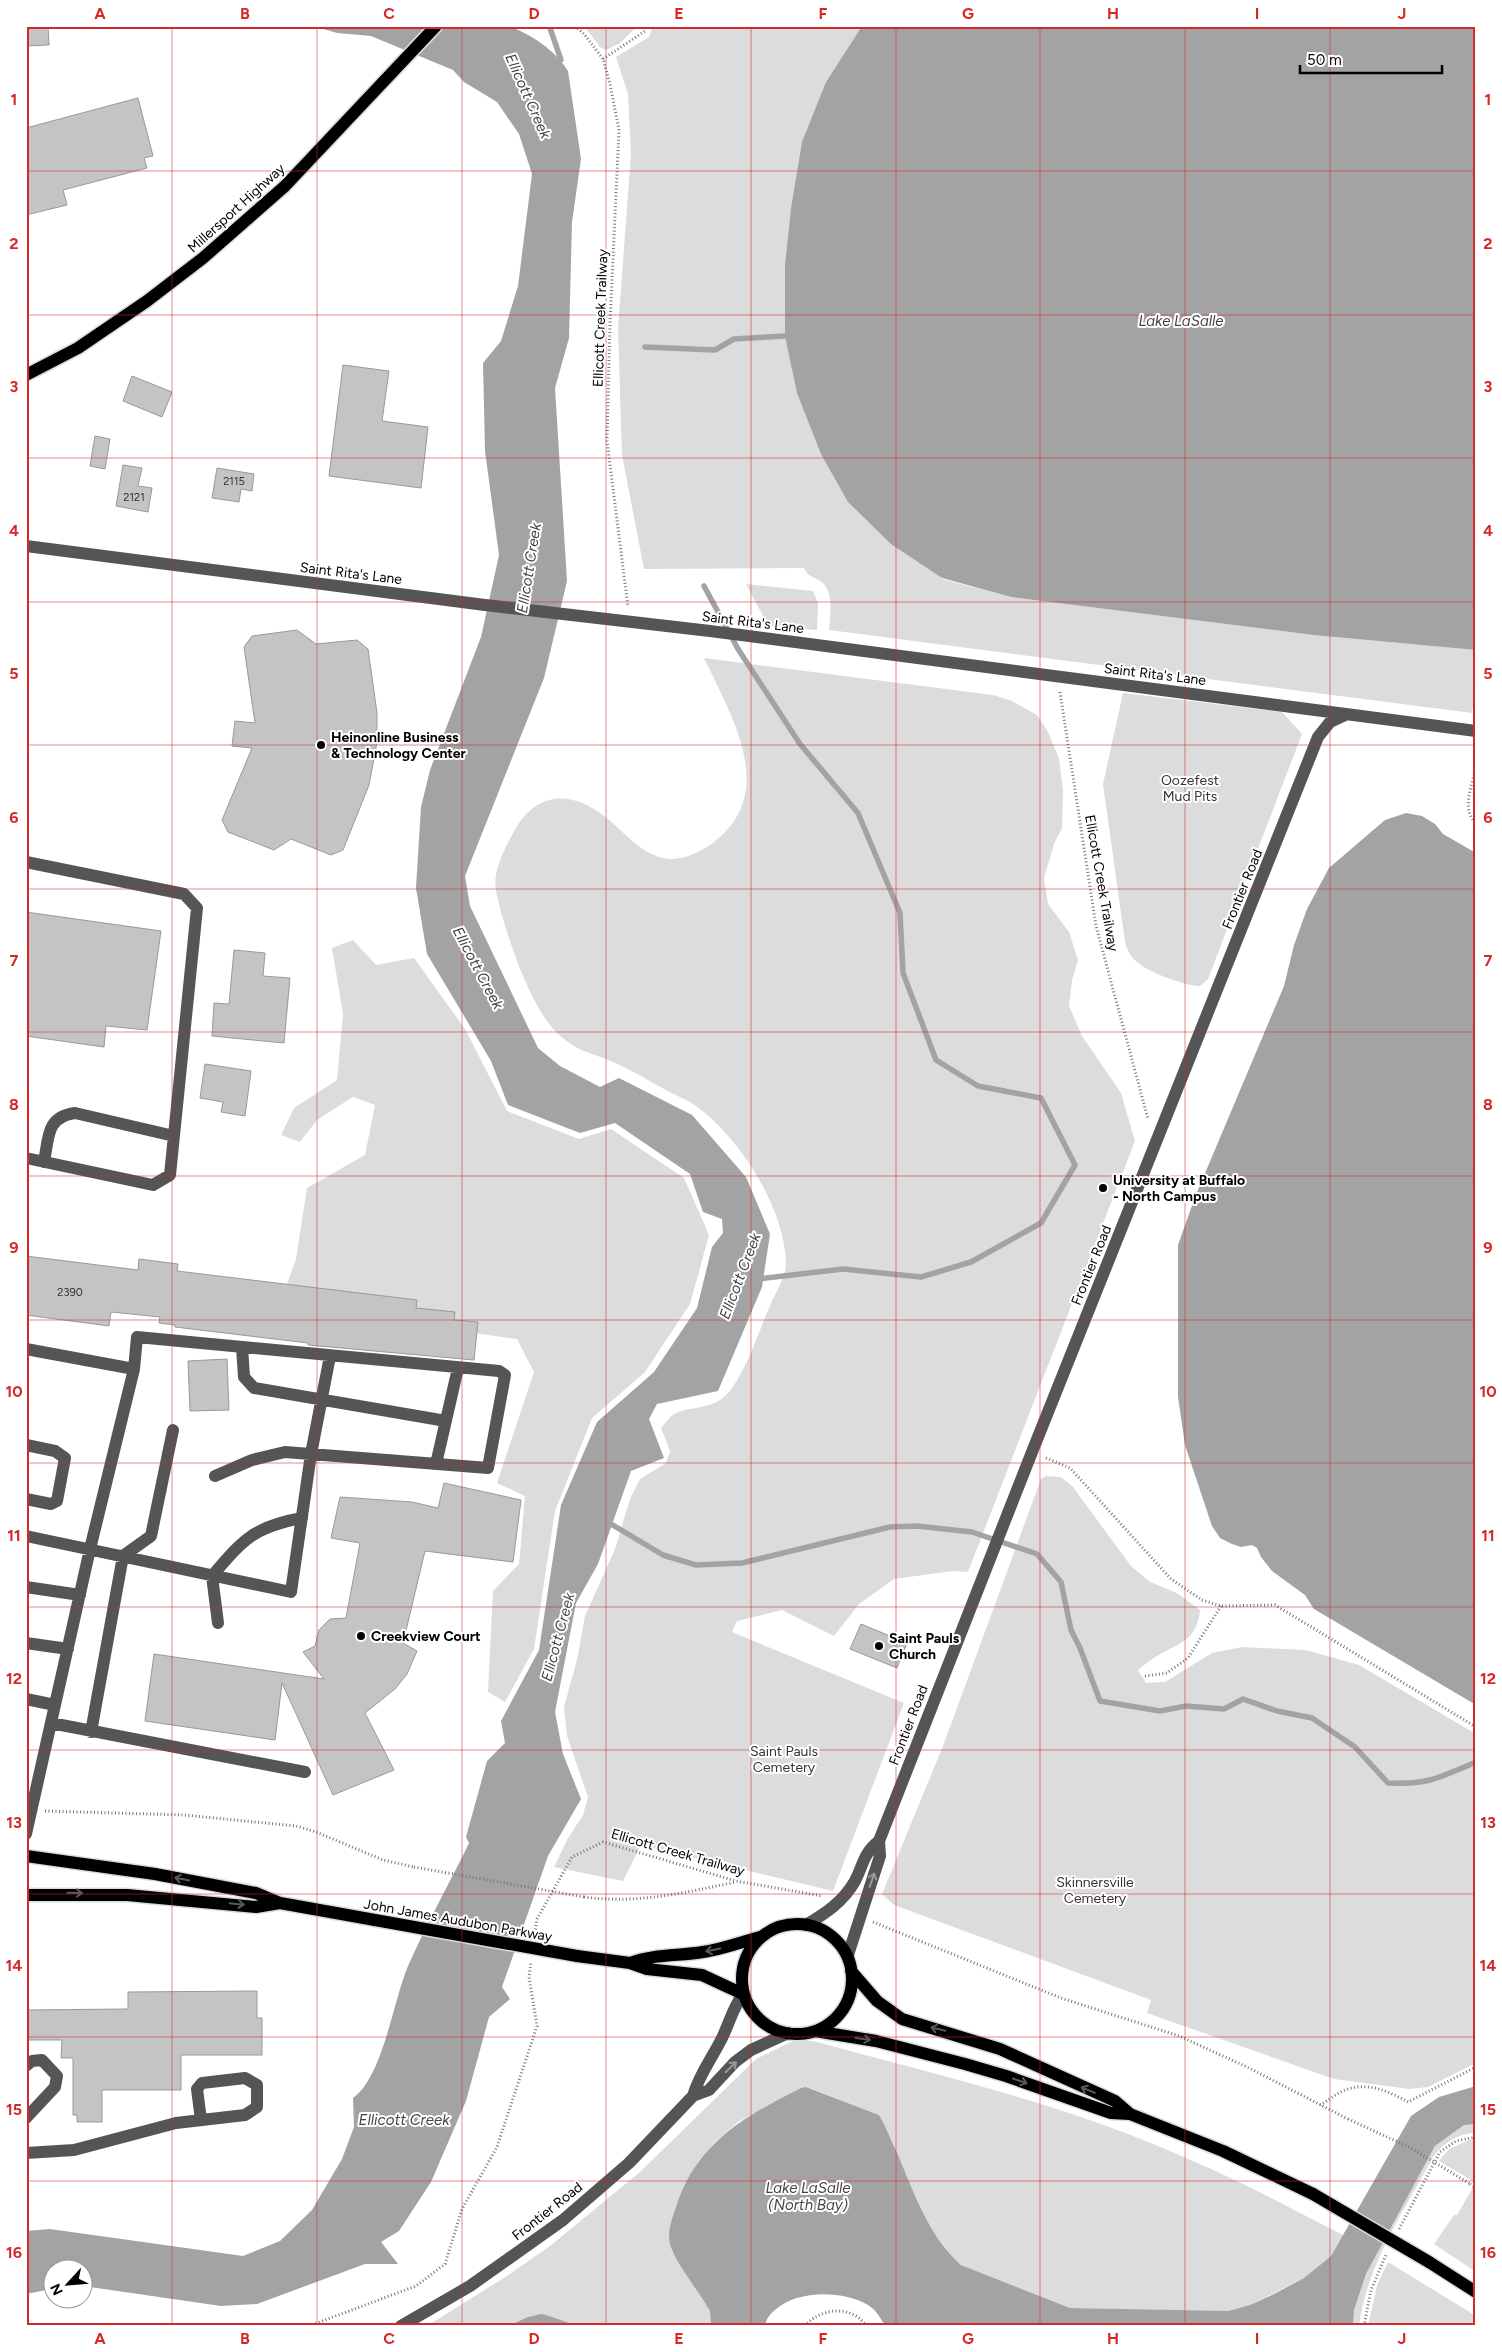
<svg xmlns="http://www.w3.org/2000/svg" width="1502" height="2352" font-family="Figtree,sans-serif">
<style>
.green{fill:#dcdcdc}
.water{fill:#a3a3a3}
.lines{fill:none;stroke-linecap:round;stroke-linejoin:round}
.stream{stroke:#a3a3a3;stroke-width:5.5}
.building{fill:#c4c4c4;stroke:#999}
.major-casing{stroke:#dbdbdb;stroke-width:15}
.path{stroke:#777;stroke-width:3;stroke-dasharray:1 2.5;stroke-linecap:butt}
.minor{stroke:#555;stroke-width:12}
.major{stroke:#000;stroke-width:12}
.major-bridge-casing{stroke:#dbdbdb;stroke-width:15;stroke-linecap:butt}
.path-bridge{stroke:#777;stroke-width:3;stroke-dasharray:1 2.5;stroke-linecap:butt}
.major-bridge{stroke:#000;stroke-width:12}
.oneway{stroke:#595959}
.oneway2{stroke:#999}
.grid{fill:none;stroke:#d62828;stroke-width:1;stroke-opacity:0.55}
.poi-dot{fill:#000;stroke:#fff;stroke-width:2}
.labels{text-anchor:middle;stroke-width:4;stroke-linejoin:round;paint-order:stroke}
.number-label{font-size:11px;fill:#313131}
.street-label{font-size:14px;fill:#000;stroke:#fff}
.poi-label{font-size:14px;font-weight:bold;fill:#000;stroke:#fff;text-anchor:start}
.park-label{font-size:14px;fill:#333;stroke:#fff}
.water-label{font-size:15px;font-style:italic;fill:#444;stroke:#fff}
.neatline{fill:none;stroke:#d62828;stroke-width:2}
.grid-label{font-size:16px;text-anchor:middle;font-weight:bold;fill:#d62828}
</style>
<rect width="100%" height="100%" fill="#fff"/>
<path class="green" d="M584,26H637L620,43L606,50L600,47Z
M653,26H862L826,82L791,208L785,264V336L942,579L1011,597L1313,635L1476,650V679L1472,713L829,630C830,614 835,590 819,580C812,576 808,577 804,568L644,569L622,455L618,329L631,153L628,94L616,57L649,37Z
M746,584L813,591L818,603L817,630L770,626L763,616Z
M704,658L993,695L1012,701L1037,715L1048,732L1059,759L1063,791L1062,828L1054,844L1044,878L1048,904L1069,932L1078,960L1072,980L1069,1006L1082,1036L1121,1093L1135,1141L968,1572L953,1571L894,1579L859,1604L834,1636L782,1610L737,1621L732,1632L904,1703L833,1891L641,1845L623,1881L554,1867L568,1838L583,1815L588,1797L567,1736L564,1707L577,1660L585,1616L615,1549L630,1499L640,1479L666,1463L670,1451L661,1428C665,1424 669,1417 674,1414C690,1406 710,1410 725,1396C743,1380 759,1331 769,1308C774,1295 787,1276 786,1262C784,1207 740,1138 696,1106C687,1099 674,1095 664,1089C648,1080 632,1070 615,1063C591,1052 576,1052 556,1032C529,1005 504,929 496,891C492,870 506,846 516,828C538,791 572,791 604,816C624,831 638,852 663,858C680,862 702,852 714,842C779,792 731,715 704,658Z
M1123,693L1282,712L1302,734L1208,979L1200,986C1185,986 1148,972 1137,962C1131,957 1127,950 1125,942L1103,784Z
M353,940L376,965L414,958L465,1029L507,1111L579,1139L611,1129L684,1178L709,1235L690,1304L645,1372L592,1418L555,1511L534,1649L505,1702L488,1692L493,1591L519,1564L525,1496L497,1483L534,1372L517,1339L279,1306L296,1259L307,1188L365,1155L375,1105L353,1097L317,1120L300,1142L281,1135L294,1108L337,1080L343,1014L332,948Z
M1046,1476L1061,1477L1073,1487L1131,1566L1150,1582L1177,1593L1200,1610C1197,1641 1180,1642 1157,1656C1150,1660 1144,1665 1138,1670L1146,1683L1165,1682L1212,1653L1242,1647L1306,1650L1359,1665L1476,1734V2063L1428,2087L1409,2089L1334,2079L1147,2013L1151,2000L894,1905L882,1894L943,1746L1041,1479Z
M793,2041H813C938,2075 1068,2105 1186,2158C1240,2181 1291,2208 1343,2235L1331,2256L1304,2278L1250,2305L1228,2311H1208L1070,2308L961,2265C928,2236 913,2190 896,2150C890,2139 886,2126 879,2115L807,2087L801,2088L738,2122L715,2142L699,2160L679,2198L670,2226L674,2252L705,2303L710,2311L711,2326H578L541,2314L528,2317L508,2326H427L507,2276L550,2246L640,2172L756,2059Z
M1476,2124V2133C1458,2133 1443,2143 1433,2157C1404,2211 1367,2265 1359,2326H1353L1354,2310L1366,2274L1435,2146L1464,2125Z
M1469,2140H1476V2183L1439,2161L1449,2149Z
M1473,2187L1476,2189V2272L1434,2244L1454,2215H1457Z
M1388,2262L1476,2316V2326H1368L1377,2285Z"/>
<path class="water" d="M313,26H508C531,34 555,50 568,71L581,159L572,222L569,338L555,388L567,581L544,678L465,876L470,906L538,1048L560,1066L600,1087L619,1078L692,1115L746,1177L770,1234L762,1287L718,1391L657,1404L649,1419L664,1458L631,1471L598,1564L576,1603L555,1712L563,1754L581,1799L548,1856L502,1987L510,1999L489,2017L466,2101L431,2182L399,2231L381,2242L398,2264H365L257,2304L221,2306L83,2286L82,2270H52V2289L26,2294V2231L50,2229L243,2256L280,2241L312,2210L342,2159L354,2127L353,2098C383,2077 393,2001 408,1966C426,1925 449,1884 469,1843L466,1837L487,1761L505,1743L501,1721L539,1650L561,1505L597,1422L654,1372L697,1308L712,1247L723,1233L722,1219L703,1212L690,1174L615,1123L580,1133L508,1105L491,1061L427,954L416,888L421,807L430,770L481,637L499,555L485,451L483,363L501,341L518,286L532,174L519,134L497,102L464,82L453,70L371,36L337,33Z
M862,26H1476V650L1313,635L1011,597L942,578L891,544L848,502L821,454L797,393L785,336V264L791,208L802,142L826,82Z
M1406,813L1422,816L1435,824L1443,834L1476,853V1705L1314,1609L1305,1595L1272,1571L1261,1557L1257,1548L1252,1545L1241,1547L1232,1544L1220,1538L1212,1526L1185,1445L1178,1397V1245L1195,1197L1284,986L1294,945L1307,909L1329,868L1385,820Z
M1476,2086V2124L1464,2125L1435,2146L1366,2274L1354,2310L1353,2326H885C881,2318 875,2309 868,2305C842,2290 797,2290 775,2310C770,2314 766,2319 765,2326H711L710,2311L705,2303C695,2286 675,2262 670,2244C667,2231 672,2219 676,2207C697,2142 744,2117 801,2088L806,2087L879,2115C886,2126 890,2139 896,2150C913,2190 928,2236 961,2265L1070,2308L1228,2311L1250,2305L1274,2294L1304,2278L1331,2256L1411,2116L1439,2097Z
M541,2314L546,2315L578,2326H508L528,2317Z"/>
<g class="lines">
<path class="stream" d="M550,28L561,60
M645,347L715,350L734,339L785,336
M704,586L738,649L800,744L858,813L900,913L903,973L936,1060L978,1086L1041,1098L1075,1165L1041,1223L971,1262L921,1277L843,1269L758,1279
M606,1521L663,1555L696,1565L742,1563L890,1527L917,1526L972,1532L1037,1554L1061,1582L1071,1630L1080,1648L1100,1701L1160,1711L1186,1706L1224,1709L1243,1699L1277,1711L1312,1718L1355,1747L1388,1783C1428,1785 1441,1777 1476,1762"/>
</g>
<path class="building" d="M26,26H48L49,45L26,46Z
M138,98L153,156L144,158L147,168L63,190L67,205L26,215V128Z
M343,365L389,371L382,421L428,427L421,488L329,476Z
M132,376L172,392L162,417L123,401Z
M95,436L110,439L105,469L90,466Z
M123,465L142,468L138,486L152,488L148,512L116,506Z
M217,468L254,474L252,491L241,489L239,502L212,498Z
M297,630L316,644L357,640L368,649L377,713V742L369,785L343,850L331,855L291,839L274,850L228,832L222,820L252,748L232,746L235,721L255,723L244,647L252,636Z
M26,912L161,931L147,1030L106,1026L104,1047L26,1036Z
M234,950L265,953L263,976L290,978L284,1043L212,1036L214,1003L229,1004Z
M205,1064L251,1071L245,1116L221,1112L223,1102L200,1098Z
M26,1256L138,1270L139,1259L178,1264L177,1271L417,1300L416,1308L455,1312L454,1320L478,1322L474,1360L308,1345V1343L175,1327V1325L159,1323L160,1317L111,1312L109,1326L26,1315Z
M227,1359L229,1410L190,1411L188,1361Z
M444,1483L521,1500L513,1562L425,1551L403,1643L417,1651L407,1674L395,1689L365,1713L394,1770L333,1795L282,1683L275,1740L145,1721L154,1654L324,1679L303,1652L315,1646L319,1630L330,1619L346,1618L360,1543L331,1538L340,1497L412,1502L438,1508Z
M861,1624L907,1643L897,1668L850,1649Z
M257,1991V2018H262V2055H181V2090H102V2122H77V2115H73V2058H61L62,2040H26V2010L128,2009V1992Z"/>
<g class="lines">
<defs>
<path id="major" d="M26,375L78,348L147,301L203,258L285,186L436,26
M26,1856L155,1874L256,1893L280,1903L375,1920
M26,1895H127L256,1907L280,1903
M742 1979a55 55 0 1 1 110 0a55 55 0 1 1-110 0Z
M577,1956L630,1963L647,1969L702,1975L743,1994
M630,1963C654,1954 679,1956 703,1952C723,1949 741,1942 760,1937
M851,1971L877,2001L902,2019L1000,2049L1115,2101L1130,2114L1223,2151L1313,2194
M815,2031L876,2041L965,2064L1006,2076L1111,2113L1130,2114
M1429,2262L1476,2292"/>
</defs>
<use href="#major" class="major-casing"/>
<path class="path" d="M575,26L585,35L603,59L610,84L619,130L610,323L607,441L628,607
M603,59L645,31L646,26
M1060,692L1096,926L1148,1119
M1476,768C1472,785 1461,810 1476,823
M1046,1458L1070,1468L1171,1579L1202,1600L1221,1606L1275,1605L1476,1727
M1145,1676L1167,1673L1188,1658L1221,1606
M45,1811L184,1815L296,1826L316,1832L383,1860L414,1867
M584,1897C638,1904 683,1893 736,1882
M873,1922L1061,1998L1179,2036L1247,2067L1348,2119
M535,1933L537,1919L572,1857L603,1842L736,1881L822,1896
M1320,2105C1329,2100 1338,2092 1348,2089C1369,2082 1390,2092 1408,2102L1476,2067
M1470,2184L1476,2188
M1399,2229L1440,2152L1456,2141L1476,2137
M309,2326L416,2286L445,2264L462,2209L497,2147L537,2026L529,1977L531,1962
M805,2326C820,2308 852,2304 866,2326
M1364,2326L1371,2290L1386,2255"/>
<path class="minor" d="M26,546L485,605L710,631L1476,731
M26,862L184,894L197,908L170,1175L153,1185L26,1158
M44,1162C49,1137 46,1117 75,1113L174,1136
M242,1347L244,1377L254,1388L446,1421
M26,1349L134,1369
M26,1445L55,1451L65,1458L57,1501L51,1504L26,1499
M436,1464L458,1368
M26,1536L291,1592L311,1454L330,1356
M26,1587L80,1595
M218,1623L212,1576C243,1540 253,1527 302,1518
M26,1643L68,1649
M26,1699L55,1705
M51,1723L305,1772
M91,1732L123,1556L151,1536L173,1430
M26,1834L90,1549L134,1369L137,1337L499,1371L505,1375L488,1468L285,1452L252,1460L215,1476
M806,1925C826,1913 843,1902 855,1881C864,1863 863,1854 879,1841
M848,1955L880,1856L879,1841L1032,1452L1318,737L1330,722L1345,715
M26,2066L32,2061L42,2060L57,2076L55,2087L26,2118
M693,2096C699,2074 713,2057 723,2036C730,2021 733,2008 743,1994
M26,2153L74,2150L176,2123L245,2115L257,2107V2085L245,2078L202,2083L197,2089L201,2120
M401,2326L470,2286L563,2220L629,2163L693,2096L709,2090L735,2062L751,2050L788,2033"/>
<use href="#major" class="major"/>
<defs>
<path id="major-bridge" d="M375,1920L577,1956
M1313,2194L1429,2262"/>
</defs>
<use href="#major-bridge" class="major-bridge-casing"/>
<path class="path-bridge" d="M414,1867L584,1897
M1348,2119L1411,2148L1470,2184"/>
<use href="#major-bridge" class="major-bridge"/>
</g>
<defs><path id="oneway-shaft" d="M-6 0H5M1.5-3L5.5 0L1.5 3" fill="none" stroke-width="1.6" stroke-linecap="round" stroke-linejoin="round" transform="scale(1.25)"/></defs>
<g class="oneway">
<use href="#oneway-shaft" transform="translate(182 1879) rotate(-169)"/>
<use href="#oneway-shaft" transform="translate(75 1893) rotate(1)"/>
<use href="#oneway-shaft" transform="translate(237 1904) rotate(6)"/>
<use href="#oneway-shaft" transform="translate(713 1950) rotate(168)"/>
<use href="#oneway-shaft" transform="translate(938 2029) rotate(-166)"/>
<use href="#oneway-shaft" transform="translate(863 2039) rotate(8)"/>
<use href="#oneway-shaft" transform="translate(1020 2081) rotate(19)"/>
<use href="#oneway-shaft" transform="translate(1088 2090) rotate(-157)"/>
</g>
<g class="oneway2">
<use href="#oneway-shaft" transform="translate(872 1880) rotate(-71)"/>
<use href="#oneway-shaft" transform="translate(731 2067) rotate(-44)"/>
</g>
<path class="grid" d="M172,26V2326M317,26V2326M462,26V2326M606,26V2326M751,26V2326M896,26V2326M1040,26V2326M1185,26V2326M1330,26V2326M26,171H1476M26,315H1476M26,458H1476M26,602H1476M26,745H1476M26,889H1476M26,1032H1476M26,1176H1476M26,1320H1476M26,1463H1476M26,1607H1476M26,1750H1476M26,1894H1476M26,2037H1476M26,2181H1476"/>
<g class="poi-dot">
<circle cx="321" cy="745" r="5"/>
<circle cx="1103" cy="1188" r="5"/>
<circle cx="361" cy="1636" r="5"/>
<circle cx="879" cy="1646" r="5"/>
</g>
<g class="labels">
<g class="number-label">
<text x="234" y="485">2115</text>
<text x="134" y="501">2121</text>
<text x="70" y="1296">2390</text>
</g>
<g class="street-label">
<text transform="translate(236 208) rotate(-42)" y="5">Millersport Highway</text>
<text transform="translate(600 318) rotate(-88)" y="5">Ellicott Creek Trailway</text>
<text transform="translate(351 573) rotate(7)" y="5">Saint Rita's Lane</text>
<text transform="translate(753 622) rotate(7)" y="5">Saint Rita's Lane</text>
<text transform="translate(1155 674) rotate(7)" y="5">Saint Rita's Lane</text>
<text transform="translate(1102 883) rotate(80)" y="5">Ellicott Creek Trailway</text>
<text transform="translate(1242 889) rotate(-68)" y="5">Frontier Road</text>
<text transform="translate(1091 1265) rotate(-68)" y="5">Frontier Road</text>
<text transform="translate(908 1725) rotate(-69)" y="5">Frontier Road</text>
<text transform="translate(678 1852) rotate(16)" y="5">Ellicott Creek Trailway</text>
<text transform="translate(458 1920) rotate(10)" y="5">John James Audubon Parkway</text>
<text transform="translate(547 2211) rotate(-38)" y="5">Frontier Road</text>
</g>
<g class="poi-label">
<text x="331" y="742">Heinonline Business<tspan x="331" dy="16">&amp; Technology Center</tspan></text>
<text x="1113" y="1185">University at Buffalo<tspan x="1113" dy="16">- North Campus</tspan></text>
<text x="371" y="1641">Creekview Court</text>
<text x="889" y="1643">Saint Pauls<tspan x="889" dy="16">Church</tspan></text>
</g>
<g class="park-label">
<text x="1190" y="785">Oozefest<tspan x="1190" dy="16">Mud Pits</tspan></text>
<text x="784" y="1756">Saint Pauls<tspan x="784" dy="16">Cemetery</tspan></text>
<text x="1095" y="1887">Skinnersville<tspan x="1095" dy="16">Cemetery</tspan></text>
</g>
<g class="water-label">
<text transform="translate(528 96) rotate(66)" y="5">Ellicott Creek</text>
<text x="1181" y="326">Lake LaSalle</text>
<text transform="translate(529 568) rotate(-81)" y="5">Ellicott Creek</text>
<text transform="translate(478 968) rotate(62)" y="5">Ellicott Creek</text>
<text transform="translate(740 1276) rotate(-69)" y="5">Ellicott Creek</text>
<text transform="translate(558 1637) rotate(-75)" y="5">Ellicott Creek</text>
<text x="404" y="2125">Ellicott Creek</text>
<text x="808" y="2193">Lake LaSalle<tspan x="808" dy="17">(North Bay)</tspan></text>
</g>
</g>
<rect width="1502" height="2352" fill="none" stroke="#ffffff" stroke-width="55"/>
<g transform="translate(68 2284) rotate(244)"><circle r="24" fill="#ffffff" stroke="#999999"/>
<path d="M0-4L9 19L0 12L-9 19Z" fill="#000000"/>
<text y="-8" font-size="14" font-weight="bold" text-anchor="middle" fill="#000000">N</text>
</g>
<path d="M1300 65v8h142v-8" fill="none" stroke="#000000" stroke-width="2.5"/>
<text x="1307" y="65" font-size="15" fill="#000000" stroke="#ffffff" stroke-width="4" paint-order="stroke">50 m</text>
<rect x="28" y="28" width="1446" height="2296" class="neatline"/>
<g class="grid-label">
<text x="100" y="19">A</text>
<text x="245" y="19">B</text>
<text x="389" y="19">C</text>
<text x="534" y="19">D</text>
<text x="679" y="19">E</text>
<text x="823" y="19">F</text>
<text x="968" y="19">G</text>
<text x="1113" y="19">H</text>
<text x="1257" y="19">I</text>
<text x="1402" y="19">J</text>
<text x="14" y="105">1</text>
<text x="1488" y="105">1</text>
<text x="14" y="249">2</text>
<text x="1488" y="249">2</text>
<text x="14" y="392">3</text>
<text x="1488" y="392">3</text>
<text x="14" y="536">4</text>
<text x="1488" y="536">4</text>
<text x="14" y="679">5</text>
<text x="1488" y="679">5</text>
<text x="14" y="823">6</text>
<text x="1488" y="823">6</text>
<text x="14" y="966">7</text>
<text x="1488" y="966">7</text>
<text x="14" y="1110">8</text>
<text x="1488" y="1110">8</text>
<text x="14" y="1253">9</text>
<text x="1488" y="1253">9</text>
<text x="14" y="1397">10</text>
<text x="1488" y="1397">10</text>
<text x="14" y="1541">11</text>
<text x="1488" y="1541">11</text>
<text x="14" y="1684">12</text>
<text x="1488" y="1684">12</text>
<text x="14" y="1828">13</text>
<text x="1488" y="1828">13</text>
<text x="14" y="1971">14</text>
<text x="1488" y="1971">14</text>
<text x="14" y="2115">15</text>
<text x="1488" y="2115">15</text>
<text x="14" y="2258">16</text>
<text x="1488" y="2258">16</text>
<text x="100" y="2344">A</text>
<text x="245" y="2344">B</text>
<text x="389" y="2344">C</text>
<text x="534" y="2344">D</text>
<text x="679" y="2344">E</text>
<text x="823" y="2344">F</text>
<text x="968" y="2344">G</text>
<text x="1113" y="2344">H</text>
<text x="1257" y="2344">I</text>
<text x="1402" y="2344">J</text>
</g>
</svg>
